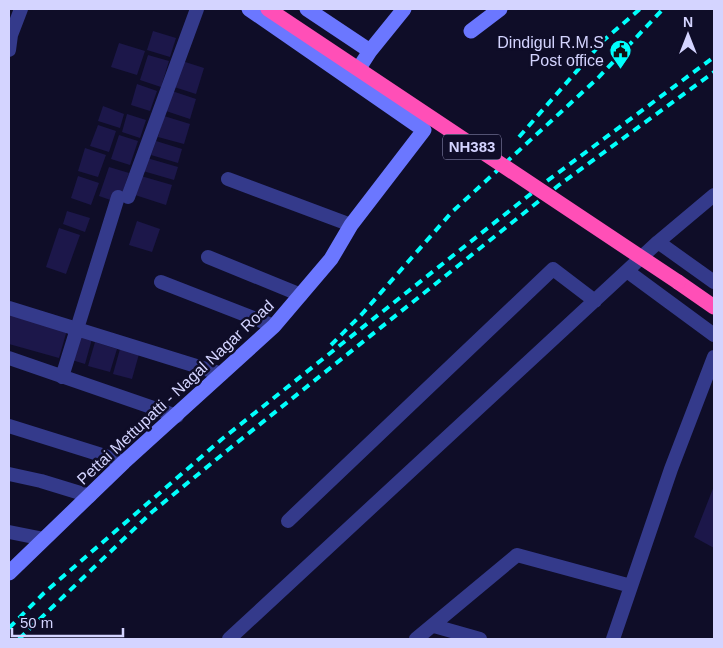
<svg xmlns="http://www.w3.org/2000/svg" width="723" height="648" font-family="Helvetica,sans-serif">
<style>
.building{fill:#1c174a}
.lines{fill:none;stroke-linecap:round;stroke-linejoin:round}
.street{stroke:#343a8b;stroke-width:14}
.secondary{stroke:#6b77ff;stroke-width:15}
.highway{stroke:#ff4fb7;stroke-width:15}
.rail{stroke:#00fffc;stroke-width:4;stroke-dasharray:8 6;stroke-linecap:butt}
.highway-bridge{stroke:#ff4fb7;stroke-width:15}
.labels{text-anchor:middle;stroke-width:5;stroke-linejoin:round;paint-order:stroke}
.shield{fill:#0f0d28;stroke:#9998be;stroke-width:1}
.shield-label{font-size:15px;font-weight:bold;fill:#d4d4ff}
.poi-label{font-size:16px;fill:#d4d4ff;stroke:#0f0d28;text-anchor:end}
.street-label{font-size:16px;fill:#d4d4ff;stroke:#0f0d28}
</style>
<rect width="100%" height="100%" fill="#0f0d28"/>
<path class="building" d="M153,31L176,38L170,57L147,50Z
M119,43L145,51L137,75L111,67Z
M148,55L169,61L161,87L140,80Z
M179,60L204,68L196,94L171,86Z
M137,84L157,91L150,111L131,105Z
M172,91L196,99L190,119L166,111Z
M103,106L124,114L120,128L98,121Z
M127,114L146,120L140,138L122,132Z
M164,116L190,124L184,144L158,137Z
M98,125L116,131L109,152L90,146Z
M119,135L138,141L130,165L111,159Z
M156,141L182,149L178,163L151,155Z
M85,148L106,155L98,177L78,171Z
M147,158L178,167L174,180L143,171Z
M109,167L129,173L119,203L99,196Z
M78,176L99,183L91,205L71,198Z
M141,176L172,185L166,205L135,195Z
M67,211L90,218L85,232L63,224Z
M137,221L160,229L152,252L129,245Z
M59,228L80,235L66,274L46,267Z
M9,314L67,330L59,358L9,344Z
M69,332L92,339L85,364L62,357Z
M95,342L117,349L110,372L88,366Z
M120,349L139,354L132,379L113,374Z
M714,486V548L694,537Z"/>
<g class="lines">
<path class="street" d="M9,50L11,35L21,9
M228,179L351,225
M714,195L658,242L714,282
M128,197L197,9
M208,257L301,295
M627,271L714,335
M161,282L274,326
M9,308L222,374
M9,358L177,416
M62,377L118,197
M9,426L124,462
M9,474L41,481L90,496
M288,521L553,269L595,301
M9,532L44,539
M434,626L480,639
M229,639L658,242
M416,639L517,555L631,586
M613,639L671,469L714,357"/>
<path class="secondary" d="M307,9L370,51
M471,31L500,9
M352,79L370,51L404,9
M9,573L124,462L274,326L331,259L351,225L424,130L249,9"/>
<path class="highway" d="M678,282L714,307"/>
<path class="rail" d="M519,137L604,40L640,9
M331,345L362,314L452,212L598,78L663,9
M9,628L44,593L222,439L547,181L714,57
M19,639L152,512L229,449L559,185L714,72"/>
<path class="highway-bridge" d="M268,9L678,282"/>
</g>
<defs>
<symbol id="civic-pin" viewBox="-11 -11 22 30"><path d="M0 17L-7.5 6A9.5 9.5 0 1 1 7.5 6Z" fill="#00fffc" stroke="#0f0d28"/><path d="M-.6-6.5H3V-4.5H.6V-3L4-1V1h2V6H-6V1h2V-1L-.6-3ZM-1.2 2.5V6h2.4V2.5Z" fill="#111"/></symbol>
</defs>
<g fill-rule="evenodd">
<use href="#civic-pin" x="608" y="38" width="25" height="34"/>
</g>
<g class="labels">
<rect class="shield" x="443" y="134.5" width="58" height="25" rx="4"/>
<g class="shield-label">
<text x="472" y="152">NH383</text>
</g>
<g class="poi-label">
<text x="604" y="48">Dindigul R.M.S<tspan x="604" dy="18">Post office</tspan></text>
</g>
<g class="street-label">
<text transform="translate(175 392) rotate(-43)" y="6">Pettai Mettupatti - Nagal Nagar Road</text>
</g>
</g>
<rect width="723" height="648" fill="none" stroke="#d4d4ff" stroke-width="20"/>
<g transform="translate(688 35)" stroke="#0f0d28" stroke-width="4" paint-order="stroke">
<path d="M0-4L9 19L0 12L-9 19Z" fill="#d4d4ff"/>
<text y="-8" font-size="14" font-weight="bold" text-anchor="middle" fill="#d4d4ff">N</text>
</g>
<path d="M12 628v8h111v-8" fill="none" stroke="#d4d4ff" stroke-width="2.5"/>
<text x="20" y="628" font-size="15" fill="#d4d4ff" stroke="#0f0d28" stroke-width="4" paint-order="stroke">50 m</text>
</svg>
